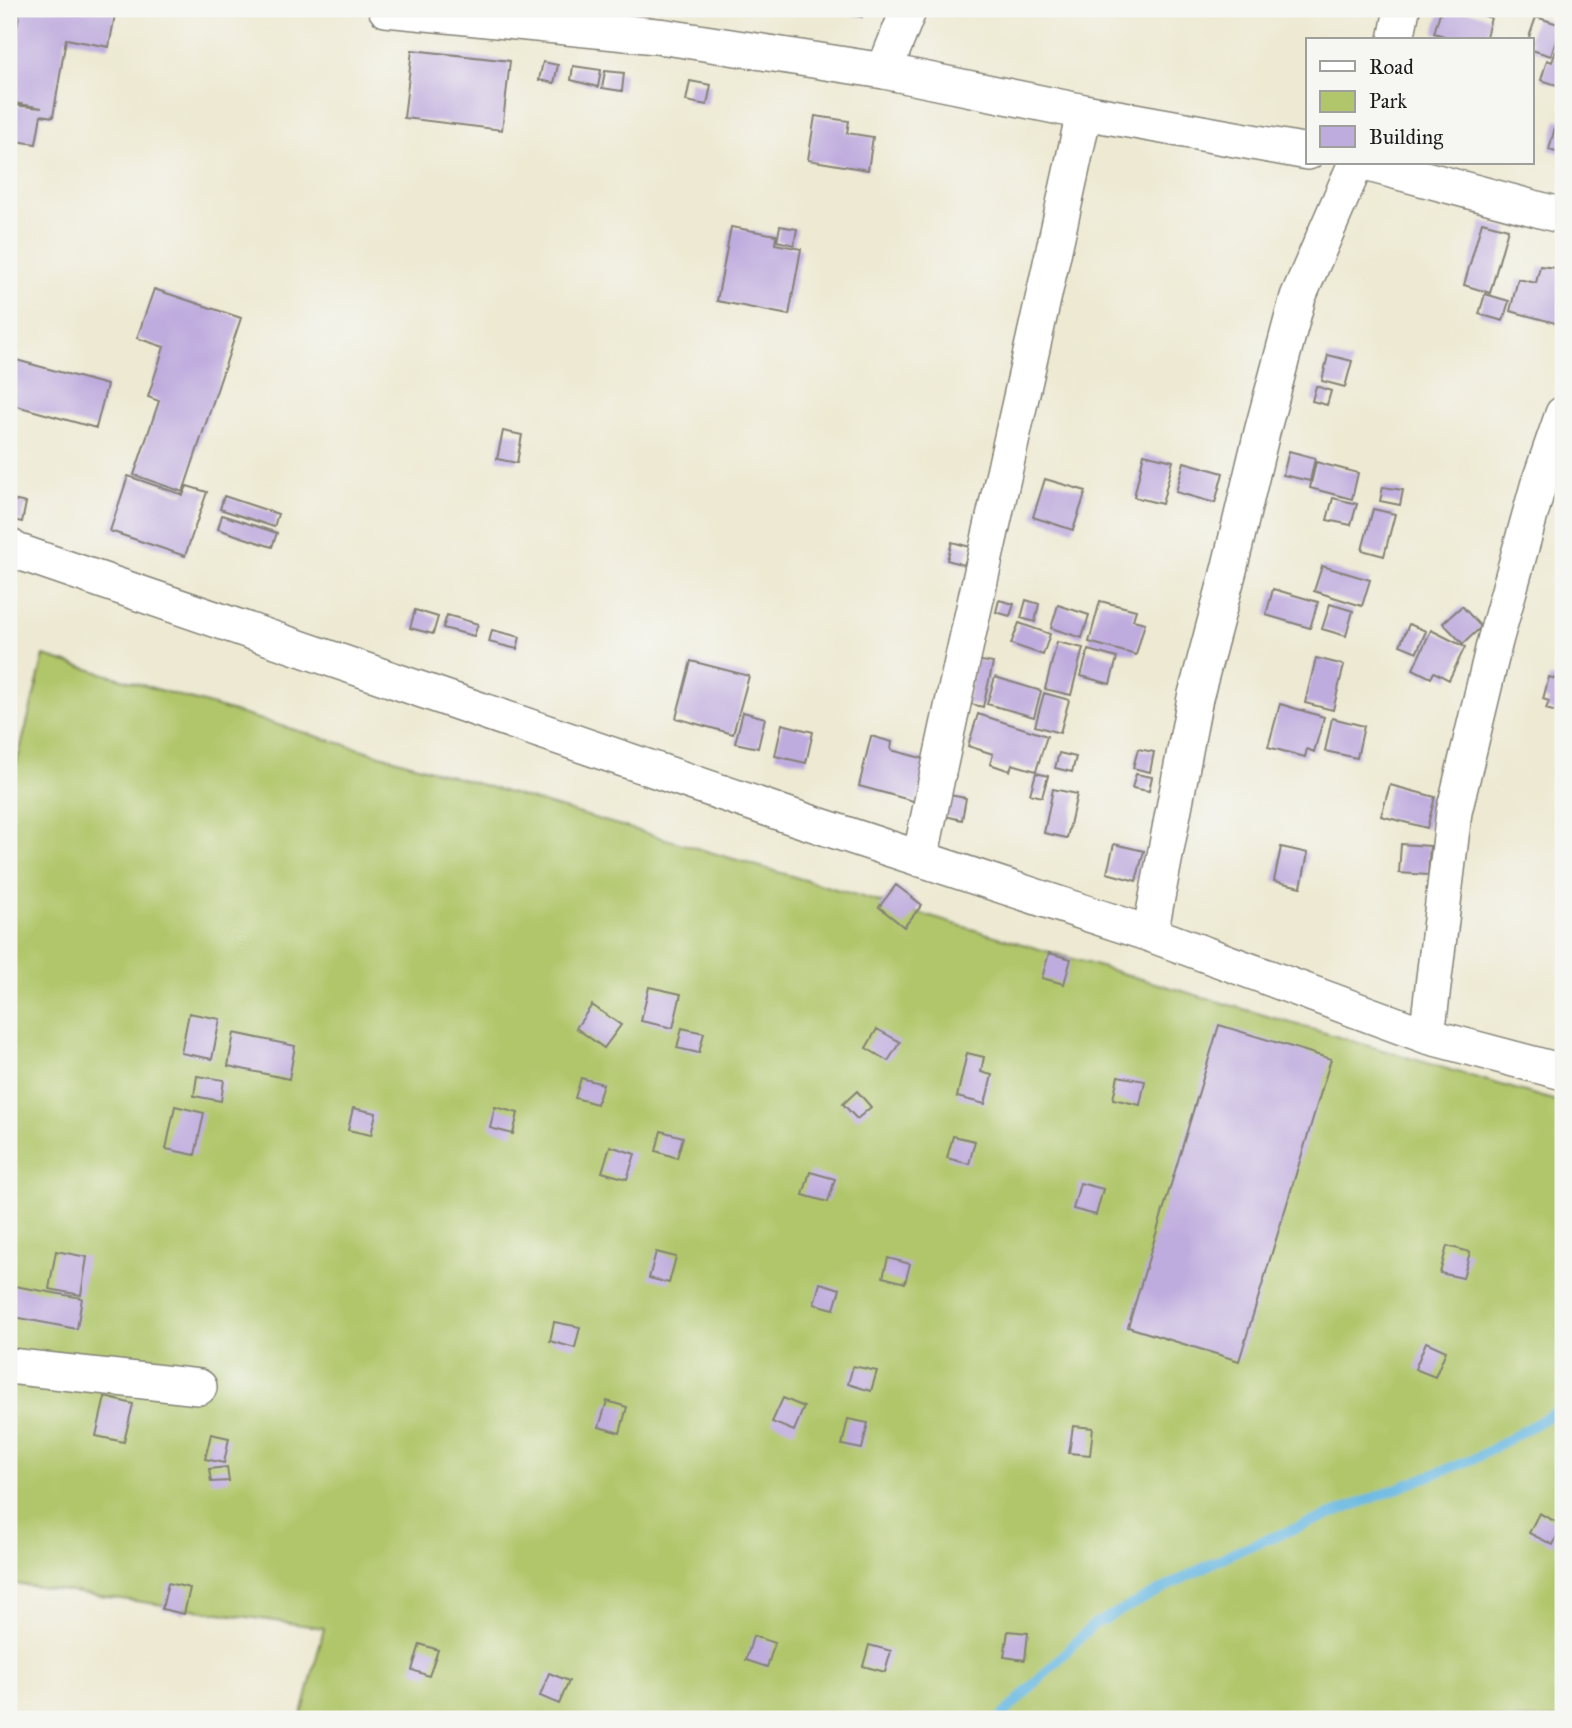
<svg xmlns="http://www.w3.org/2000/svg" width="1572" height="1728" font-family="'IM FELL Great Primer',serif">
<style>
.green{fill:#b1c66a;stroke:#667143;stroke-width:2}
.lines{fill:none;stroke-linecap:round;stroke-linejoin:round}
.stream{stroke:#66b7e1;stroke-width:10}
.building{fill:#bfacde}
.minor-casing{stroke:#848277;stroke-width:38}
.minor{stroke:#fff;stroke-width:35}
</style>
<rect width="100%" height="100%" fill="#f6f6f2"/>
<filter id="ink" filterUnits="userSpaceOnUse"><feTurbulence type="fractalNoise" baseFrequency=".0143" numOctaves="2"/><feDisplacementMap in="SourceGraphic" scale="14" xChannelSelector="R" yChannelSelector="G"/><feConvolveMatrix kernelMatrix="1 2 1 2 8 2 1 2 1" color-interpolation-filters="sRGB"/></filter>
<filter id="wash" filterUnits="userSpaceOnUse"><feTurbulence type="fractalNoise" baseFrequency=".00686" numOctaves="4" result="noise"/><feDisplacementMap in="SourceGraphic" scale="28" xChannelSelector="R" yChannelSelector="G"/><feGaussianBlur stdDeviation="1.57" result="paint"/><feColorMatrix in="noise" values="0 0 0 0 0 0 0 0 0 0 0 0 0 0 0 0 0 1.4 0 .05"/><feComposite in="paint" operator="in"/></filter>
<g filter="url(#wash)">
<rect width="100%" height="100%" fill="#ede9d2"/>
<path class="green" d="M44,656L1563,1103V1719H301L324,1628L9,1583V794Z"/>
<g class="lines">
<path class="stream" d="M999,1719L1093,1625L1232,1553L1478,1457L1563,1408"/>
</g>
<g id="blocks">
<path class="building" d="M20,9H116L109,47L66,39L53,117L41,115L36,144L9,140L12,105L42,108L9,102V75Z
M828,9H863L862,17Z
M1441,9H1462L1491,18L1485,40H1443L1444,36L1434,33Z
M1536,17L1561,25L1551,56L1532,50V40H1528Z
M412,50L510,61L502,130L404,118Z
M1556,51L1563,54V87L1541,80L1547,60L1552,62Z
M543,62L558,65L554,83L539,80Z
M573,66L601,70L598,87L571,80Z
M605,71L624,73L622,91L602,88Z
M690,81L711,85L707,105L686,101Z
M815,116L849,121L847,133L873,137L868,170L808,160Z
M1557,119L1563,121V154L1549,150Z
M1482,222L1508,229L1490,293L1464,285Z
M780,226L797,229L794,245L777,241Z
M731,227L776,235L775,244L801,249L789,315L717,301Z
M1540,266L1563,269V325L1510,311L1518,279L1536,283Z
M154,289L241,318L183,492L134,475L159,401L148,397L164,347L137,338Z
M1485,294L1509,301L1503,321L1479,314Z
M1328,355L1352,361L1345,387L1322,381Z
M9,358L107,385L96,428L9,404Z
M1316,386L1331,391L1327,405L1312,401Z
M503,431L522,435L517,463L497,459Z
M1289,451L1315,458L1310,481L1283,475Z
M1144,454L1173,461L1162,504L1134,497Z
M1184,462L1223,473L1215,503L1176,492Z
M1316,462L1358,473L1352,499L1310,488Z
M128,476L183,495L187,486L207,492L185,556L110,531Z
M1045,479L1086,491L1073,530L1033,517Z
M1383,487L1403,490L1400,505L1380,501Z
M224,496L278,514L274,527L220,509Z
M1333,498L1357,504L1351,525L1327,520Z
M9,499L26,503L22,522L9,519Z
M1373,509L1395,514L1384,556L1362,550Z
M222,515L277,533L272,547L218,529Z
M952,542L970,547L964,565L947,560Z
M1322,566L1370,580L1362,606L1314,591Z
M1273,589L1318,602L1310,628L1266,615Z
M999,600L1014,604L1010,616L996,612Z
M1026,600L1039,604L1035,622L1021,618Z
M1100,601L1136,610L1133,620L1145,623L1136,655L1089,642Z
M1330,604L1353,611L1346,636L1322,629Z
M1058,605L1089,615L1082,638L1051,628Z
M1462,606L1481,627L1463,644L1443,623Z
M415,610L438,617L433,634L410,628Z
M447,615L478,624L474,636L443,628Z
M1019,623L1050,634L1043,655L1011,644Z
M1409,624L1426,631L1417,652L1400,645Z
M492,630L520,637L517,649L489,642Z
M1431,630L1465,647L1449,680L1434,672L1431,678L1413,669Z
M1057,642L1083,648L1071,695L1045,689Z
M1088,650L1117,658L1110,684L1081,676Z
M1316,658L1344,665L1333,710L1305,703Z
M976,660L993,663L983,707L967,703Z
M691,661L749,676L733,734L676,718Z
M995,677L1041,691L1034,717L987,704Z
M1549,677L1563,681V714L1546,709L1549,701L1543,699Z
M1044,693L1069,700L1060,733L1035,726Z
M1280,704L1324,717L1314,752L1307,749L1305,757L1268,747Z
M743,712L765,718L758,748L735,743Z
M978,714L1047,736L1036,771L1012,764L1010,771L990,764L993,754L968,746Z
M1332,718L1364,726L1357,758L1325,751Z
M782,724L813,732L806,763L775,756Z
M871,736L892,742L891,750L929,760L917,802L859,786Z
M1138,749L1154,752L1150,772L1133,768Z
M1059,753L1076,757L1072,772L1055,768Z
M1036,773L1048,776L1042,797L1030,794Z
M1136,774L1152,777L1149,791L1132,788Z
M1390,785L1435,797L1427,828L1381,816Z
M1053,789L1077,794L1067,838L1044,833Z
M949,795L966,798L962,820L945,816Z
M1114,844L1144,851L1136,881L1107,873Z
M1401,844L1430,846L1428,875L1399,873Z
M1281,847L1308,853L1301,887L1274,881Z
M896,885L922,905L904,927L879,907Z
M1049,953L1071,959L1064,984L1042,978Z
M649,987L681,994L673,1028L641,1021Z
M592,1005L621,1025L604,1048L576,1028Z
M189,1013L220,1019L212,1059L181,1053Z
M1219,1025L1331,1059L1239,1361L1128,1327Z
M682,1028L704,1033L699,1053L677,1048Z
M877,1029L900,1042L888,1061L866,1048Z
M234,1033L295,1046L289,1079L228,1066Z
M967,1053L984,1057L981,1072L992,1075L985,1104L957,1097Z
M197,1076L224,1080L221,1101L194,1096Z
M1118,1076L1145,1081L1140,1105L1113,1099Z
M581,1078L603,1084L597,1104L575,1098Z
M857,1091L871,1107L857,1119L843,1104Z
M175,1106L204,1113L195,1155L166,1149Z
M495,1107L518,1113L513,1134L490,1128Z
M353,1108L376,1113L371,1135L348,1130Z
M661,1131L683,1137L677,1158L656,1151Z
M953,1136L975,1141L969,1164L947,1158Z
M610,1146L635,1154L627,1179L602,1172Z
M810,1172L835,1179L828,1202L803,1195Z
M1080,1183L1103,1189L1096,1215L1073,1209Z
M1447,1246L1470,1252L1463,1278L1440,1273Z
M56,1251L87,1257L81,1295L49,1289Z
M656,1252L676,1257L669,1283L649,1278Z
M888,1258L910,1264L905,1283L883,1277Z
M820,1283L840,1289L834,1309L814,1304Z
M9,1285L82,1298L77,1329L9,1316Z
M554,1322L580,1327L575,1348L550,1341Z
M1426,1342L1446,1351L1435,1377L1415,1369Z
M853,1366L877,1371L871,1391L848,1384Z
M105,1397L133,1404L124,1442L96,1436Z
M783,1398L804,1407L794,1431L772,1422Z
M607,1401L627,1407L620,1433L599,1427Z
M848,1419L868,1423L862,1449L842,1445Z
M1073,1426L1093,1428L1090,1455L1069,1453Z
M211,1434L229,1438L224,1463L205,1459Z
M227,1467L229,1481L211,1482L209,1469Z
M1539,1513L1562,1525L1553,1545L1529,1533Z
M168,1583L190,1588L184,1614L162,1609Z
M1008,1631L1028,1633L1025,1660L1004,1657Z
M753,1636L775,1643L767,1667L746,1660Z
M420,1644L438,1650L429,1676L412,1670Z
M869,1645L891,1651L885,1672L863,1666Z
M549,1673L569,1681L559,1704L540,1696Z"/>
</g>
</g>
<g filter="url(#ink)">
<use href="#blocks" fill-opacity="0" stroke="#848277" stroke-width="2"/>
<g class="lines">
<defs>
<path id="minor" d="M386,9L666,37L884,71L1084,112L1308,152
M1396,40L1402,9
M884,71L909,9
M1365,163L1563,216
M9,546L16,551L790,816L1150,934L1427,1036L1563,1072
M920,859C971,609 1031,361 1084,112
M1150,934L1195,698L1229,570L1262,432L1298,297L1356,163
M1427,1036L1454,812L1495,641L1538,486L1563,414
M9,1366L199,1387"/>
</defs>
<use href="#minor" class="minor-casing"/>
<use href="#minor" class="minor"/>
</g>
</g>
<rect width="1572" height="1728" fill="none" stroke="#f6f6f2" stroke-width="35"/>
<rect x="1306" y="38" width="228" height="126" fill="#f6f6f2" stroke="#9f9f9c" stroke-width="2"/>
<rect x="1320" y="61" width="35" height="10" fill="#ffffff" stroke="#9f9f9c" stroke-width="2"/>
<text x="1369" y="74" font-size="21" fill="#1c1c1c">Road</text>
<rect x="1320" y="91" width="35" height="21" fill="#b1c66a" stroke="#9f9f9c" stroke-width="2"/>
<text x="1369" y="108" font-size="21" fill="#1c1c1c">Park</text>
<rect x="1320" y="126" width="35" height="21" fill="#bfacde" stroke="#9f9f9c" stroke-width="2"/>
<text x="1369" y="144" font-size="21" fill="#1c1c1c">Building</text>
</svg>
